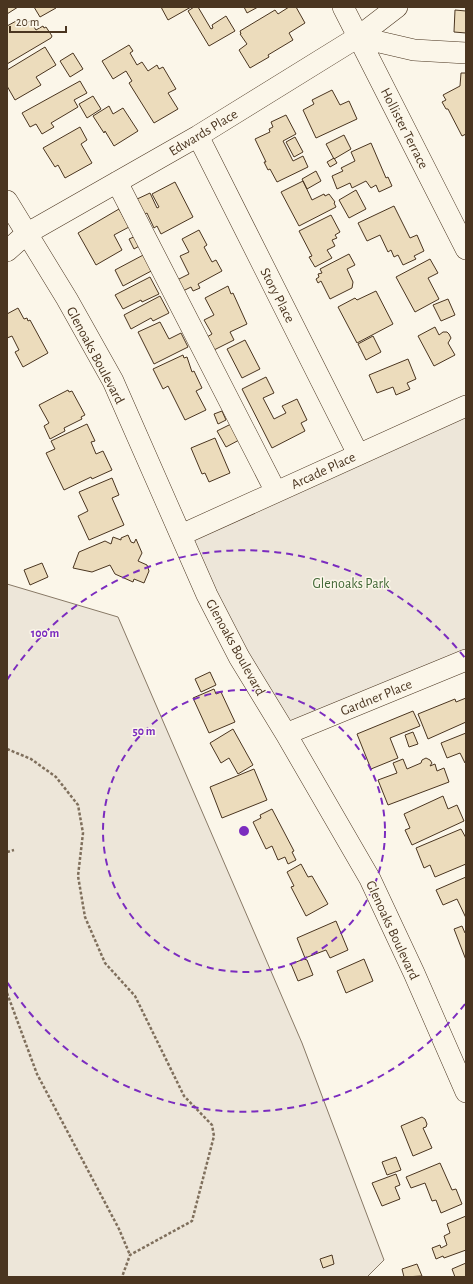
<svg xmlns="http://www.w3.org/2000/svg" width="473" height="1284" font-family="'Alegreya Sans',sans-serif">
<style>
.green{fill:#ede6d9;stroke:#887966}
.building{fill:#ecdcbc;stroke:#4a3520}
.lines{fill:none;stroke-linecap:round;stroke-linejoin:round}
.minor-casing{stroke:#4a3520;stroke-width:22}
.path{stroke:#7f6f5c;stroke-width:2.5;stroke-dasharray:3 2;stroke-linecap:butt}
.minor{stroke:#fbf6e9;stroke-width:21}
.ring{fill:none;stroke:#7b2cbf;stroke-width:2;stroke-dasharray:7 5}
.labels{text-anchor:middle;stroke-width:3;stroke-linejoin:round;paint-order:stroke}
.street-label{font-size:14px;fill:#4a3520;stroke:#fbf6e9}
.park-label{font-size:14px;fill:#436837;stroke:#fbf6e9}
.centre{fill:#7b2cbf;stroke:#fbf6e9;stroke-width:2}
.ring-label{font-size:12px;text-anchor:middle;font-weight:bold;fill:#7b2cbf;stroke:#fbf6e9;stroke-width:3;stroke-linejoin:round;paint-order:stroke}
</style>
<rect width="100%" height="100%" fill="#fbf6e9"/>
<path class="green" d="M466,406V660L286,734L181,535Z
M7,584L118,617L302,1043L384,1260L367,1277H7Z"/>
<path class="building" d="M7,7H18L7,14Z
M34,7H56V8L40,17Z
M161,7H191L168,20Z
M194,7H198L211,29L213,28L212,25L226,16L235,31L209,46L188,11Z
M244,7H258L247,13Z
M289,7H296L305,23L289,33L293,40L268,55L269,57L250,68L239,50L247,44L240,34H241L240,31L275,10L278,14Z
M455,10L466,11V33L454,32Z
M18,20L22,26L30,21L36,30L43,26L44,28L46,27L52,36L51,38L7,64V26Z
M129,45L133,51L130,53L137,65L142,62L148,71L157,65L159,69L163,67L176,89L168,93L178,109L154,123L129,83L132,81L126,71L113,79L102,61Z
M45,47L56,65L36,77L41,85L15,100L7,86V70Z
M73,53L83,69L70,77L60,61Z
M461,73H466V134L462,136L448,109H446L442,102L446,100L443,95L460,86Z
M80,81L87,93L74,100L78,107L51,123L54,127L42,134L36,124L30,127L22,113Z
M332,90L340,105L349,101L357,119L316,138L303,110L314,104L312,100Z
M93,96L101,109L87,118L79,104Z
M109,106L113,114L123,108L138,131L114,146L105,131L104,133L93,116Z
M286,115L296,134L283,141L293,161L303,156L308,167L277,182L270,169L268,170L264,162H266L255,139L270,132L269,129L273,127L271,122Z
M80,127L87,140L81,144L92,163L65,178L58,165L55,167L43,148Z
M344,135L351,149L334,159L326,144Z
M295,137L303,152L294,157L286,142Z
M371,143L386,178L388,177L392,186L379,192L376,185L371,188L366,181L352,188L350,183L337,189L332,176L343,171L341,168L355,161L351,152Z
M334,158L337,163L330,167L327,162Z
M316,171L321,181L307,189L302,179Z
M303,181L312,200L324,194L325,196L329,194L335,202L334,203L336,207L299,226L281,192Z
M175,182L193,217L161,234L157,226L154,228L147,213L143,215L135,200L150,193L157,208L159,207L152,194Z
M356,190L366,209L349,218L339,200Z
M394,206L410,238L417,235L424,251L414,256L416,259L403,265L398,255L394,257L391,250L388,252L380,235L367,241L358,223Z
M119,209L129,227L114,235L122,250L96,265L78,233Z
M331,215L340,232L335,235L337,238L332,240L335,246L327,250L332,258L315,267L309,257L312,256L299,231Z
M199,230L207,245L204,247L212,262L216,260L222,271L198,284L200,288L193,291L191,287L183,291L177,280L189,274L180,256L189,252L182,239Z
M136,236L141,245L134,249L129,239Z
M147,253L155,269L123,286L115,270Z
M349,254L355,265L347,269L353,282L352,288L330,299L321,281L318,283L316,279L319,277L318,274L322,273L320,269Z
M430,259L438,273L428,278L439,299L415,312L396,277Z
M150,277L159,294L142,302L141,300L123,309L115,295Z
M228,286L231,294L233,293L247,324L230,332L234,340L214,350L207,337L212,334L204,320L214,315L205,298Z
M376,291L393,324L357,343L338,307L355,298L357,300Z
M160,296L169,313L153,321L151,318L131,329L124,315Z
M448,299L455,315L441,321L433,305Z
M18,308L24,319L27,318L28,321L30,320L48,353L23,367L15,352L19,350L12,336L7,338V314Z
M160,322L169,339L181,333L188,347L154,364L138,332Z
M435,327L439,335L443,332H447L449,334L451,338L448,343L455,355L434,366L418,336Z
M373,336L381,352L366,360L358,344Z
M245,340L260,369L242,378L227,349Z
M183,355L184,358L187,357L192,372L194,371L202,388L196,391L206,410L185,420L168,386L163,389L153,369Z
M408,359L416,379L407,383L410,389L396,395L393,387L377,393L369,375Z
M266,377L274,393L263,398L274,419L286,413L282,406L297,399L307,420L301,423L305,431L272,448L242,389Z
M68,390L69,392L72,391L85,415L81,417L82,419L64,428L65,431L50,439L44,426L49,423L39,405Z
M222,411L226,420L218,424L214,414Z
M233,423L241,439L226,447L217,431Z
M87,424L95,441L91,442L96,454L103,451L112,470L92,479L91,477L64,490L46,453L55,449L51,441Z
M215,438L230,473L209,482L205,473L202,474L191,448Z
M112,478L119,495L112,498L124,525L89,540L78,516L88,511L79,492Z
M128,535L131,542L134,543L136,539L142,553L138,561L147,565L149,571L144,583L134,579L133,582L115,574L110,565L92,572L73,568L79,552L105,541L111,544L113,537L121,540V538Z
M42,563L48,577L30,585L24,570Z
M210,672L216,685L201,692L195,679Z
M214,689L216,694L221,692L235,722L209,733L193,698Z
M466,698V722L428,739L418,714L455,699L456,702Z
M413,711L420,726L390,738L398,758L371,769L357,734Z
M233,729L253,765L238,774L229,758L221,763L210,743Z
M413,732L418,744L409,747L405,735Z
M466,733V762L465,763L460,753L447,758L441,743Z
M426,758L430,760L432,763L430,766L435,764L437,771L444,768L449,782L388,805L378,780L397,773L393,763L403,759L407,769L421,763L422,760Z
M254,769L267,800L222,818L210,787Z
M443,796L448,809L457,805L464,821L412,845L405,830L410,828L404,814Z
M272,809L294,851L292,852L296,860L288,864L285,857L278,860L272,846L266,849L253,822L261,818L260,815Z
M461,829L466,838V864L435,877L430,865L424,868L416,848Z
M301,864L308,877L312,876L328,904L306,916L291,887L294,886L287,872Z
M466,877V918L457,899L443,905L436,890Z
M336,921L348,950L330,958L326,950L305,958L297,938Z
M462,926L465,933H466V960L454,929Z
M304,959L307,960L313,975L298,981L291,964Z
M364,959L373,981L346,993L337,971Z
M422,1117L425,1119L427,1124L426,1127L423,1128L432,1148L413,1156L401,1126Z
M396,1157L401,1170L387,1175L382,1162Z
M440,1163L452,1190L456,1189L462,1204L441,1213L436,1200L432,1201L425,1183L411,1188L406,1177Z
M396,1174L400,1185L395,1187L400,1199L382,1206L372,1183Z
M466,1216V1250L444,1258L443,1256L436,1259L432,1248L440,1245L441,1248L447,1245L444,1236L450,1233L447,1224Z
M332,1255L334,1264L323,1268L320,1259Z
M466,1263V1277H455L452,1269Z
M417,1264L422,1276L404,1277L402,1269Z"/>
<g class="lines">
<defs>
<path id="minor" d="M343,7L466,249
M358,37L414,50L466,53
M198,136L358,454
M117,182L276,492
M7,201L67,299L113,381L207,595L239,657L286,734L370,879L414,973L466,1092
M7,251L26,234L198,136L358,37L397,7
M181,535L466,406
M286,734L466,660"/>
</defs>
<use href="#minor" class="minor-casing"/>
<path class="path" d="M7,749L31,759L56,777L78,805L83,833L78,876L85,917L105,963L135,996L184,1096L212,1125L214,1136L192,1221L130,1255L122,1277
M7,852L14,850
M7,993L37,1074L119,1229L130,1255"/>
<use href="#minor" class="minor"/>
</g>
<g class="ring">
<circle cx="244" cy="831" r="141"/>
<path d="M465 1004A281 281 0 0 1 7 982M7 680A281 281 0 0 1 465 658"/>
</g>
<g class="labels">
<g class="street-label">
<text transform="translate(405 128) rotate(63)" y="5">Hollister Terrace</text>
<text transform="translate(203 132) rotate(-31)" y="5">Edwards Place</text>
<text transform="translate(278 295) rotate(63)" y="5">Story Place</text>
<text transform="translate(96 355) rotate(62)" y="5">Glenoaks Boulevard</text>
<text transform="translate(323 470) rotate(-25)" y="5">Arcade Place</text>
<text transform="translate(236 647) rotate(61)" y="5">Glenoaks Boulevard</text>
<text transform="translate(376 697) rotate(-22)" y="5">Gardner Place</text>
<text transform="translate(393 930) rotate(65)" y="5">Glenoaks Boulevard</text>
</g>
<g class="park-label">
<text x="351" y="588">Glenoaks Park</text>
</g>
</g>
<circle cx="244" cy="831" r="6" class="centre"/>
<g class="ring-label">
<text x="45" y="637">100 m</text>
<text x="144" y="735">50 m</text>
</g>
<rect width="473" height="1284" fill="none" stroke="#4a3520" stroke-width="16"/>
<path d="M10 26v6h56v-6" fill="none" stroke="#4a3520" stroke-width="2"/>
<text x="16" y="26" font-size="12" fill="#4a3520" stroke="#fbf6e9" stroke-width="3" paint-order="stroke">20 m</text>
</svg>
